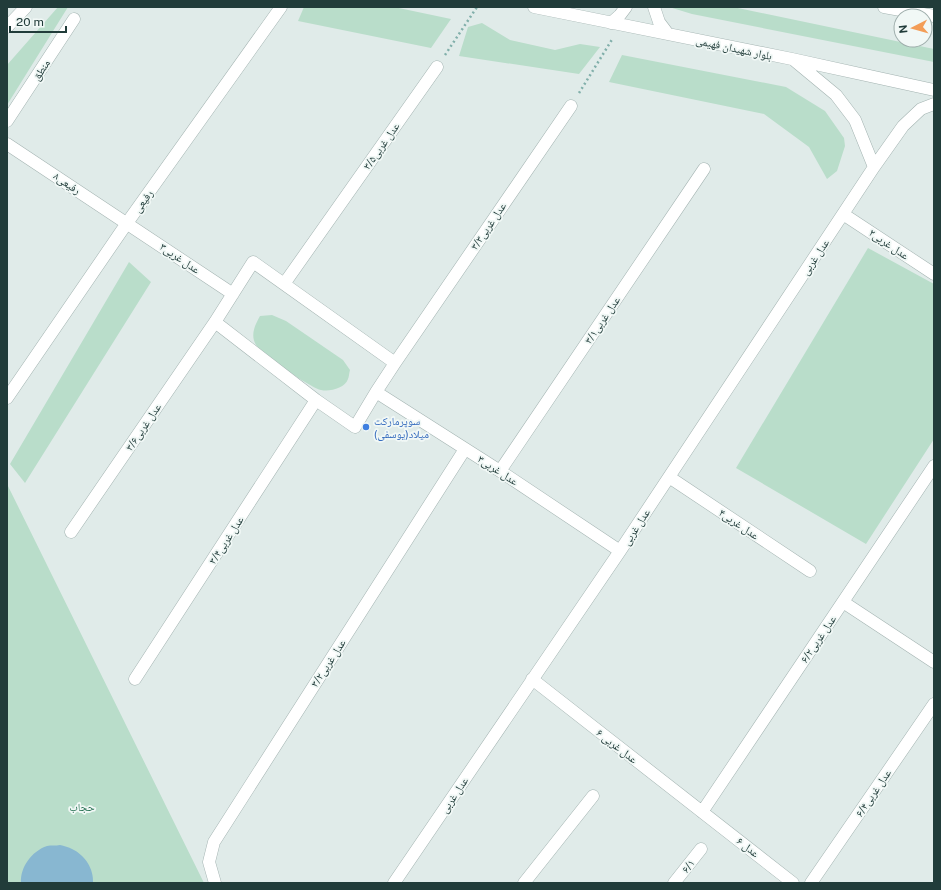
<svg xmlns="http://www.w3.org/2000/svg" width="941" height="890" font-family="'Public Sans','Noto Naskh Arabic',sans-serif">
<style>
.green{fill:#b9ddca}
.water{fill:#88b7d1}
.lines{fill:none;stroke-linecap:round;stroke-linejoin:round}
.minor-casing{stroke:#a3b3b1;stroke-width:13}
.path{stroke:#81afaa;stroke-width:2.5;stroke-dasharray:2 3;stroke-linecap:butt}
.minor{stroke:#fff;stroke-width:12}
.shop-dot{fill:#3f7fe0;stroke:#f1f8f6;stroke-width:1.5}
.labels{text-anchor:middle;stroke-width:3.5;stroke-linejoin:round;paint-order:stroke}
.street-label{font-size:11px;fill:#213c3a;stroke:#f1f8f6}
.shop-label{font-size:11px;fill:#366cbe;stroke:#f1f8f6;text-anchor:start}
.park-label{font-size:11px;fill:#2b7356;stroke:#f1f8f6}
</style>
<rect width="100%" height="100%" fill="#e0ebe9"/>
<path class="green" d="M58,7H68L7,105V65Z
M304,7H394L451,19L431,48L298,21Z
M669,7H733L934,49V62L692,14Z
M482,23L510,40L555,50L580,44L600,47L579,74L459,56L468,27Z
M622,55L786,87L825,111L844,138L845,146L837,171L827,179L809,147L764,114L609,82Z
M868,248L934,284V439L866,544L736,468Z
M129,262L151,282L25,483L10,464Z
M272,315L286,321L343,360L350,370C349,373 349,377 348,379C345,388 330,392 321,390C312,388 283,368 275,361C270,357 259,350 256,345C250,335 255,325 260,316Z
M7,484L204,883H7Z"/>
<path class="water" d="M60,845C64,846 69,847 72,849C85,855 94,869 93,883H21C20,867 32,851 47,846C51,845 56,846 60,845Z"/>
<g class="lines">
<defs>
<path id="minor" d="M534,7C620,25 706,42 792,59C839,69 887,80 934,90
M654,7L659,22L668,34
M884,7L934,16
M611,23L620,15L626,7
M7,27L26,7
M795,61L836,95L855,120L874,167
M7,121L74,19
M7,144L233,294
M843,214L934,274
M284,284L437,67
M215,322L316,400L355,427L376,392L395,363L571,106
M376,392L500,471L620,551
M7,398L127,223L281,7
M500,471L704,169
M669,477L810,571
M71,532L215,322L253,262L395,363
M843,602L934,662
M135,679L316,400
M532,679L793,883
M702,812L934,466
M215,883L209,862L214,842L465,449
M394,883L620,551L874,167L903,126L921,109L934,104
M524,883L593,796
M674,883L701,849
M811,883L934,704"/>
</defs>
<use href="#minor" class="minor-casing"/>
<path class="path" d="M445,55L477,7
M579,93L613,38"/>
<use href="#minor" class="minor"/>
</g>
<circle class="shop-dot" cx="366" cy="427" r="4"/>
<g class="labels">
<g class="street-label">
<text transform="translate(734 48) rotate(12)" y="4">بلوار شهیدان فهیمی</text>
<text transform="translate(41 70) rotate(-57)" y="4">منطق</text>
<text transform="translate(381 146) rotate(-55)" y="4">عدل غربی۳/۵</text>
<text transform="translate(67 183) rotate(34)" y="4">۸رفیعی</text>
<text transform="translate(143 201) rotate(-54)" y="4">رفیعی</text>
<text transform="translate(488 226) rotate(-56)" y="4">عدل غربی۳/۳</text>
<text transform="translate(889 244) rotate(34)" y="4">عدل غربی۲</text>
<text transform="translate(815 257) rotate(-56)" y="4">عدل غربی</text>
<text transform="translate(180 258) rotate(34)" y="4">عدل غربی۳</text>
<text transform="translate(602 320) rotate(-56)" y="4">عدل غربی۳/۱</text>
<text transform="translate(143 427) rotate(-56)" y="4">عدل غربی۳/۶</text>
<text transform="translate(498 470) rotate(33)" y="4">عدل غربی۳</text>
<text transform="translate(739 524) rotate(34)" y="4">عدل غربی۴</text>
<text transform="translate(636 527) rotate(-57)" y="4">عدل غربی</text>
<text transform="translate(226 540) rotate(-57)" y="4">عدل غربی۳/۴</text>
<text transform="translate(818 639) rotate(-56)" y="4">۶/۲عدل غربی</text>
<text transform="translate(328 663) rotate(-57)" y="4">عدل غربی۳/۲</text>
<text transform="translate(617 746) rotate(38)" y="4">عدل غربی ۶</text>
<text transform="translate(873 793) rotate(-56)" y="4">۶/۴عدل غربی</text>
<text transform="translate(454 795) rotate(-56)" y="4">عدل غربی</text>
<text transform="translate(748 847) rotate(38)" y="4">عدل ۶</text>
<text transform="translate(688 866) rotate(-52)" y="4">۶/۱</text>
</g>
<g class="shop-label">
<text x="374" y="425">سوپرمارکت<tspan x="374" dy="13">میلاد(یوسفی)</tspan></text>
</g>
<g class="park-label">
<text x="82" y="811">حجاب</text>
</g>
</g>
<rect width="941" height="890" fill="none" stroke="#213c3a" stroke-width="16"/>
<g transform="translate(913 28) rotate(264)"><circle r="19" fill="#f1f8f6" stroke="#9eadab"/>
<path d="M0-3L7 15L0 10L-7 15Z" fill="#f39d57"/>
<text y="-6" font-size="11" font-weight="bold" text-anchor="middle" fill="#213c3a">N</text>
</g>
<path d="M10 26v6h56v-6" fill="none" stroke="#213c3a" stroke-width="2"/>
<text x="16" y="26" font-size="12" fill="#213c3a" stroke="#f1f8f6" stroke-width="3" paint-order="stroke">20 m</text>
</svg>
